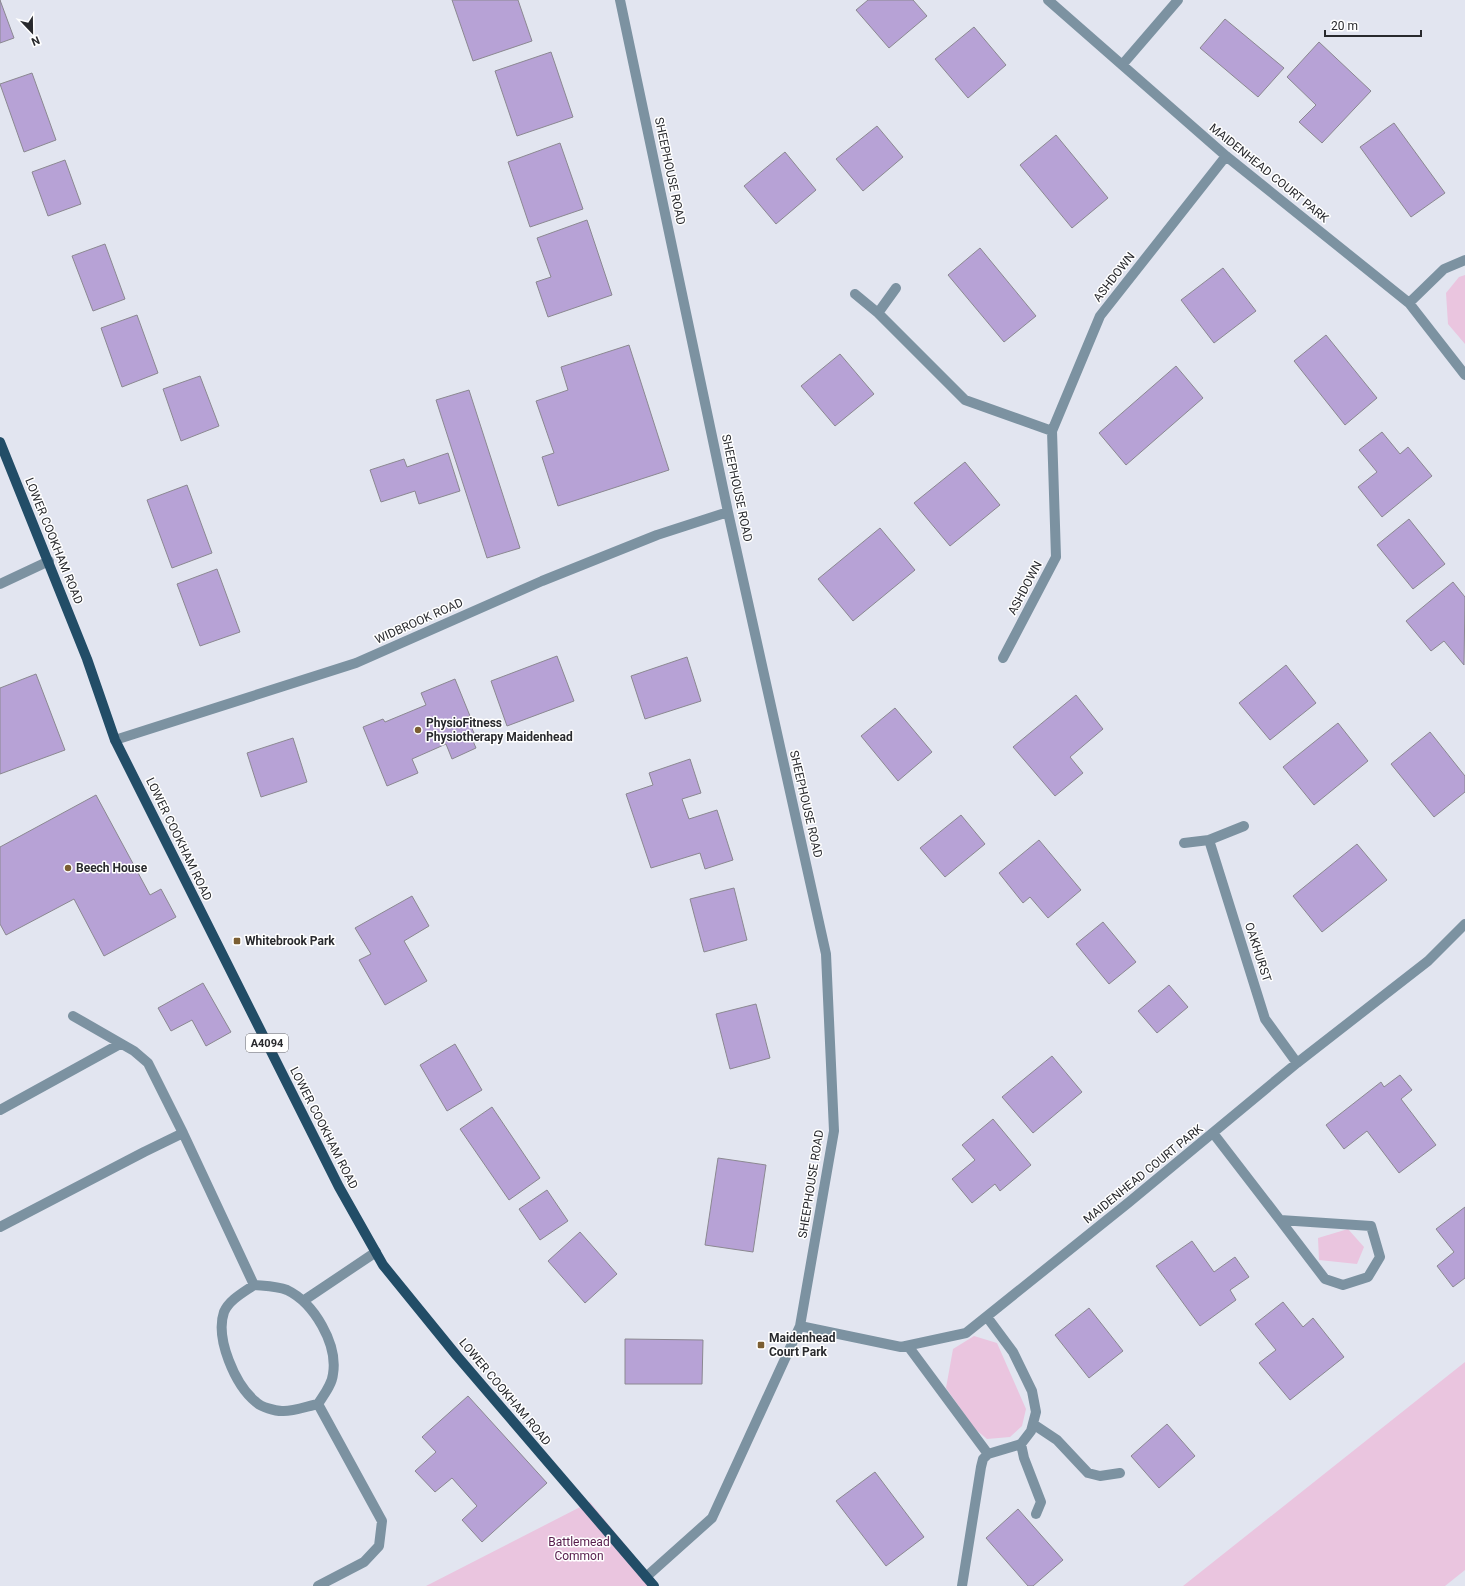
<svg xmlns="http://www.w3.org/2000/svg" width="1465" height="1586" font-family="Roboto,sans-serif">
<style>
.green{fill:#eac5df}
.building{fill:#b7a2d6;stroke:#8b8891}
.lines{fill:none;stroke-linecap:round;stroke-linejoin:round}
.minor{stroke:#7c92a1;stroke-width:10}
.major{stroke:#224d67;stroke-width:10}
.poi-dot{fill:#7b5e32;stroke:#fff;stroke-width:1.5}
.labels{text-anchor:middle;stroke-width:3;stroke-linejoin:round;paint-order:stroke}
.shield{fill:#fff;stroke:#68696c;stroke-width:1}
.shield-label{font-size:11px;font-weight:bold;fill:#28292d}
.street-label{font-size:12px;fill:#28292d;stroke:#fff}
.poi-label{font-size:12px;font-weight:bold;fill:#28292d;stroke:#fff;text-anchor:start}
.park-label{font-size:12px;fill:#561c4b;stroke:#fff}
</style>
<rect width="100%" height="100%" fill="#e2e5f0"/>
<path class="green" d="M1465,275V344L1448,324L1446,293L1459,277Z
M1348,1229L1364,1247L1357,1264L1319,1260L1318,1238Z
M974,1336L997,1343L1026,1409L1022,1426L1010,1437L987,1439L975,1429L946,1388L953,1349Z
M1465,1362V1570L1445,1586H1183Z
M590,1502L659,1586H426Z"/>
<path class="building" d="M0,0L14,38L0,43Z
M452,0H518L532,41L473,61Z
M868,0H913L927,16L889,48L856,10Z
M1225,19L1284,68L1258,97L1200,48Z
M974,27L1006,65L968,98L935,59Z
M1319,42L1371,91L1322,143L1299,122L1316,105L1287,77Z
M551,52L573,117L517,136L495,71Z
M32,73L56,140L24,152L0,84Z
M1394,123L1445,193L1411,217L1360,147Z
M877,126L903,157L863,191L836,159Z
M1056,135L1108,198L1072,228L1020,165Z
M560,143L583,209L530,227L508,162Z
M785,152L816,190L776,224L744,186Z
M65,160L81,204L48,216L32,172Z
M587,220L612,295L548,317L536,282L551,277L537,238Z
M105,244L125,299L93,311L72,256Z
M980,248L1036,316L1004,342L948,275Z
M1223,268L1256,311L1214,343L1181,300Z
M137,315L158,373L122,387L101,328Z
M1326,335L1377,398L1345,425L1294,361Z
M629,345L669,470L558,506L542,457L554,453L536,401L568,390L561,367Z
M840,354L874,394L835,426L801,386Z
M1176,366L1203,398L1126,465L1099,433Z
M200,376L219,426L181,441L163,389Z
M469,390L520,548L487,558L436,400Z
M1382,432L1400,454L1408,447L1432,476L1382,517L1358,487L1377,472L1359,450Z
M448,453L460,491L419,504L415,491L381,502L370,470L404,459L407,467Z
M965,462L1000,505L950,546L914,503Z
M187,485L212,553L172,568L147,500Z
M1409,519L1445,564L1413,589L1377,545Z
M880,528L915,570L853,621L818,579Z
M217,569L240,632L200,646L177,584Z
M1453,582L1465,597L1464,665L1444,641L1431,651L1406,621Z
M557,656L574,701L507,726L491,681Z
M687,657L701,701L645,719L631,676Z
M1286,665L1316,703L1270,740L1239,703Z
M36,674L65,750L0,774V688Z
M455,679L470,716L467,717L474,733L470,734L476,748L452,759L446,744L412,759L418,773L387,786L363,727L383,719L385,722L426,705L421,693Z
M1076,695L1103,729L1070,757L1083,773L1055,796L1013,747Z
M895,708L932,752L898,781L861,736Z
M1338,723L1368,761L1314,805L1283,767Z
M1430,732L1465,776V792L1434,817L1391,764Z
M293,738L307,782L261,797L247,753Z
M690,759L701,793L682,799L689,819L717,810L733,860L705,869L700,853L651,868L626,794L653,785L649,773Z
M96,795L150,895L161,889L176,917L104,956L74,899L6,935L0,924V847Z
M961,815L985,844L945,877L920,848Z
M1039,840L1081,890L1048,918L1030,897L1023,903L999,873Z
M1357,844L1387,880L1322,932L1293,896Z
M734,888L747,940L704,952L690,899Z
M412,896L429,926L404,941L427,981L385,1005L359,960L371,954L355,928Z
M1103,922L1136,962L1109,984L1076,944Z
M203,983L231,1032L206,1046L192,1020L171,1031L158,1008Z
M1169,985L1188,1007L1157,1033L1138,1011Z
M756,1004L770,1058L730,1069L716,1014Z
M455,1044L482,1090L447,1111L420,1065Z
M1052,1056L1082,1092L1033,1133L1002,1097Z
M1400,1075L1412,1090L1401,1099L1436,1145L1399,1173L1367,1131L1344,1149L1326,1125L1381,1082L1384,1087Z
M492,1107L540,1178L509,1200L460,1129Z
M993,1119L1031,1165L1000,1191L995,1184L972,1203L952,1179L975,1160L962,1145Z
M718,1158L766,1165L753,1252L705,1245Z
M547,1190L568,1221L540,1240L519,1209Z
M1465,1207V1278L1453,1287L1437,1266L1454,1252L1436,1229Z
M580,1232L617,1274L585,1303L548,1261Z
M1192,1241L1214,1272L1235,1257L1249,1277L1230,1290L1236,1300L1200,1326L1156,1266Z
M1283,1302L1303,1327L1313,1318L1344,1357L1290,1400L1259,1363L1276,1350L1255,1324Z
M1089,1308L1123,1351L1089,1378L1055,1335Z
M625,1339L703,1340L702,1384H625Z
M468,1396L547,1483L482,1542L462,1520L477,1506L452,1478L435,1492L415,1471L436,1452L422,1437Z
M1167,1424L1195,1456L1159,1488L1131,1456Z
M875,1472L924,1537L886,1566L836,1501Z
M1018,1509L1063,1560L1033,1586H1028L986,1538Z"/>
<g class="lines">
<path class="minor" d="M620,0L728,512L826,954L834,1131L800,1326L712,1518L646,1577
M1048,0L1226,156L1409,303L1465,375
M1122,65L1178,0
M896,288L878,313L965,400L1052,431
M855,294L878,313
M1409,303L1444,269L1465,260
M0,584L49,561
M1003,658L1056,557L1052,431L1100,316L1226,156
M115,740L356,663L542,581L657,535L728,512
M1209,840L1265,1019L1297,1063
M1184,843L1209,840L1244,826
M73,1016L134,1051L148,1063L183,1133
M0,1110L120,1044
M1213,1133L1280,1220L1371,1226L1380,1257L1368,1277L1343,1285L1325,1279L1280,1220
M0,1227L144,1152L183,1133L254,1285
M254,1285C264,1286 277,1286 287,1290C314,1303 338,1344 333,1374C332,1385 323,1396 318,1404C308,1406 291,1412 282,1411C275,1411 261,1407 256,1402C235,1385 215,1338 224,1312C229,1300 244,1292 254,1285Z
M303,1301L376,1252
M800,1326L901,1347L966,1333L1128,1203L1297,1063L1428,961L1465,924
M908,1346L988,1454L1021,1444L1031,1431L1036,1412L1032,1391L1013,1352L987,1317
M318,1404L382,1521L379,1546L364,1562L318,1586
M1033,1424L1057,1440L1088,1473L1100,1476L1120,1473
M1021,1444L1024,1458L1041,1502L1036,1514
M962,1586L981,1467L983,1459L988,1454"/>
<path class="major" d="M0,442L87,659L115,740L339,1187L383,1265L457,1356L654,1586"/>
</g>
<g class="poi-dot">
<circle cx="418" cy="730" r="4"/>
<circle cx="68" cy="868" r="4"/>
<rect x="233" y="937" width="8" height="8" rx="2"/>
<rect x="757" y="1341" width="8" height="8" rx="2"/>
</g>
<g class="labels">
<rect class="shield" x="246" y="1034" width="42" height="18" rx="3"/>
<g class="shield-label">
<text x="267" y="1047">A4094</text>
</g>
<g class="street-label">
<text transform="translate(670 171) rotate(78)" y="4">SHEEPHOUSE ROAD</text>
<text transform="translate(1269 173) rotate(39)" y="4">MAIDENHEAD COURT PARK</text>
<text transform="translate(1114 277) rotate(-52)" y="4">ASHDOWN</text>
<text transform="translate(737 488) rotate(78)" y="4">SHEEPHOUSE ROAD</text>
<text transform="translate(54 541) rotate(68)" y="4">LOWER COOKHAM ROAD</text>
<text transform="translate(1025 588) rotate(-62)" y="4">ASHDOWN</text>
<text transform="translate(419 621) rotate(-24)" y="4">WIDBROOK ROAD</text>
<text transform="translate(806 804) rotate(77)" y="4">SHEEPHOUSE ROAD</text>
<text transform="translate(179 839) rotate(64)" y="4">LOWER COOKHAM ROAD</text>
<text transform="translate(1258 952) rotate(72)" y="4">OAKHURST</text>
<text transform="translate(324 1128) rotate(63)" y="4">LOWER COOKHAM ROAD</text>
<text transform="translate(1143 1174) rotate(-39)" y="4">MAIDENHEAD COURT PARK</text>
<text transform="translate(811 1184) rotate(-81)" y="4">SHEEPHOUSE ROAD</text>
<text transform="translate(505 1392) rotate(50)" y="4">LOWER COOKHAM ROAD</text>
</g>
<g class="poi-label">
<text x="426" y="727">PhysioFitness<tspan x="426" dy="14">Physiotherapy Maidenhead</tspan></text>
<text x="76" y="872">Beech House</text>
<text x="245" y="945">Whitebrook Park</text>
<text x="769" y="1342">Maidenhead<tspan x="769" dy="14">Court Park</tspan></text>
</g>
<g class="park-label">
<text x="579" y="1546">Battlemead<tspan x="579" dy="14">Common</tspan></text>
</g>
</g>
<g transform="translate(32 32) rotate(158)" stroke="#ffffff" stroke-width="3" paint-order="stroke">
<path d="M0-3L7 15L0 10L-7 15Z" fill="#28292d"/>
<text y="-6" font-size="11" font-weight="bold" text-anchor="middle" fill="#28292d">N</text>
</g>
<path d="M1325 30v6h96v-6" fill="none" stroke="#28292d" stroke-width="2"/>
<text x="1331" y="30" font-size="12" fill="#28292d" stroke="#ffffff" stroke-width="3" paint-order="stroke">20 m</text>
</svg>
